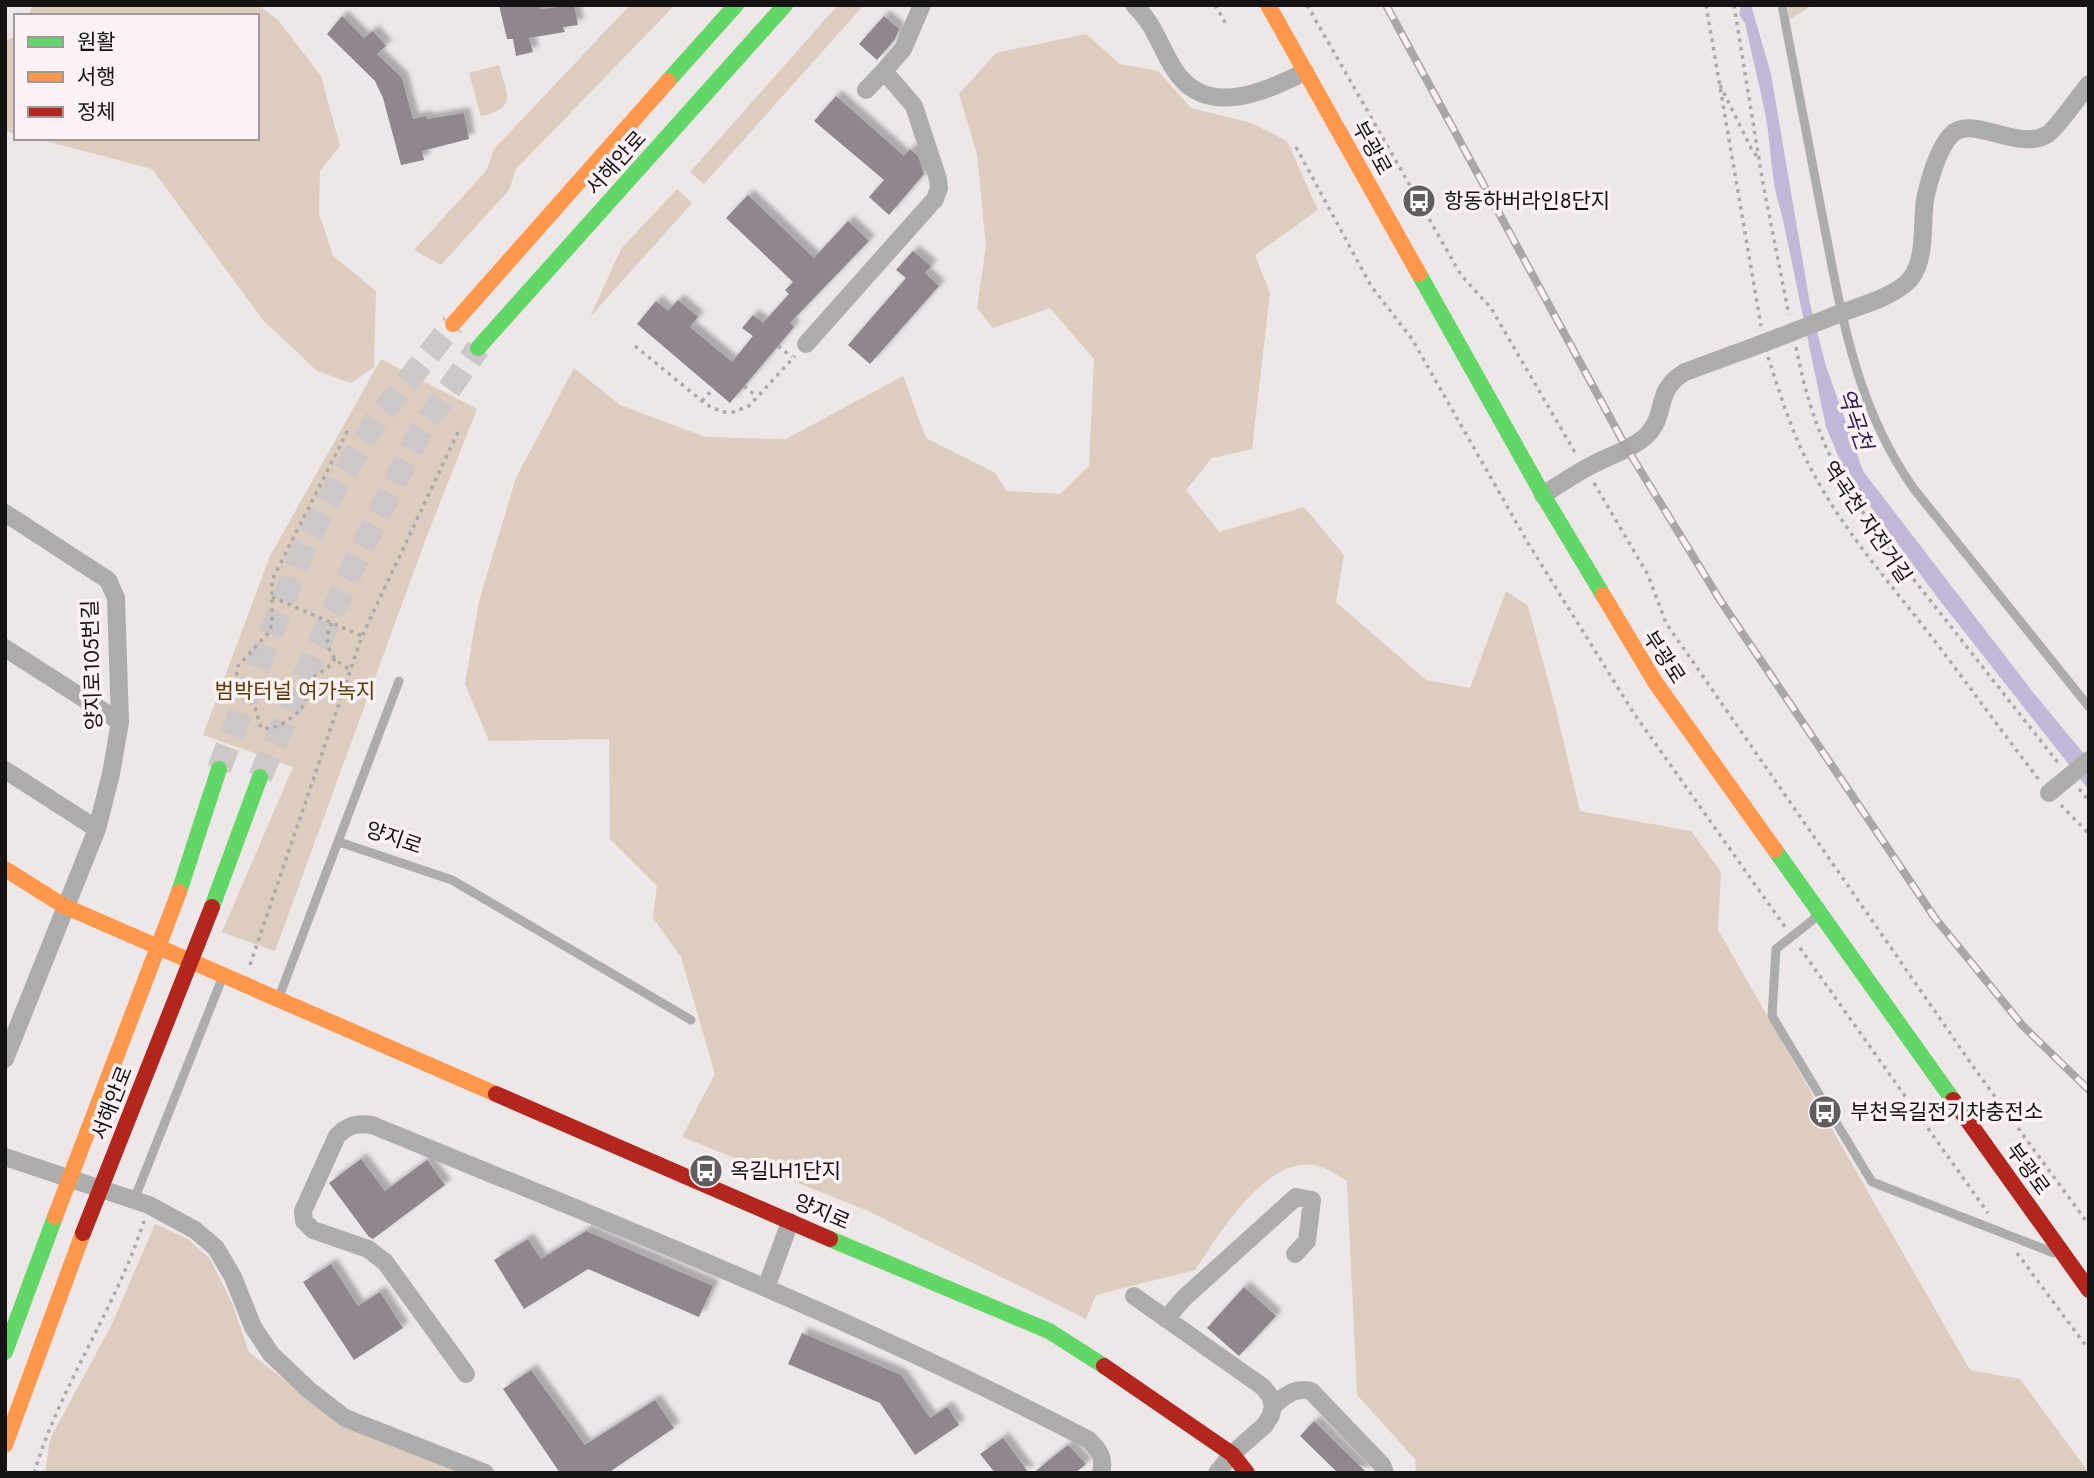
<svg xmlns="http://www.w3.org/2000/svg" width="2094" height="1478" font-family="Jost,'Noto Sans KR',sans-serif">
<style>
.green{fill:#dccdbf}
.water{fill:#c1b7d9}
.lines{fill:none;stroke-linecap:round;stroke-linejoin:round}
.stream{stroke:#c1b7d9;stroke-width:5}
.building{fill:#90878e;filter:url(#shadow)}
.secondary-tunnel{stroke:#cdc7c8;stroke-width:24;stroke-dasharray:24 12;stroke-linecap:butt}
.path{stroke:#aba8a8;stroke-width:3.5;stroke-dasharray:3.5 5;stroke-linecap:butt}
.lane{stroke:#adacac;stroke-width:9}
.street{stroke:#adacac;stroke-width:18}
.fast{stroke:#63d668;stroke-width:16}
.slow{stroke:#ff974d;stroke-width:16}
.jam{stroke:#b3261e;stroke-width:16}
.rail-casing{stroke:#aaa6a7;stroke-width:8}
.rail{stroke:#fcf2f4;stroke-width:5;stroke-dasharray:16;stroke-linecap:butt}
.street-bridge{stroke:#adacac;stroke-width:18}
.slow-bridge{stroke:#ff974d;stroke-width:16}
.jam-bridge{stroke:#b3261e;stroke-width:16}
.labels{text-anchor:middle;stroke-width:7;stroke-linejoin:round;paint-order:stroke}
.street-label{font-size:21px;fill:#161314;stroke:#fcf2f4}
.poi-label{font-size:21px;fill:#161314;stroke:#fcf2f4;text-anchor:start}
.park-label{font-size:21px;fill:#5f3c07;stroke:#fcf2f4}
.water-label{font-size:23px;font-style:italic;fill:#331f59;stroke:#fcf2f4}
</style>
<defs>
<filter id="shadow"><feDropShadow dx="6" dy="-6" stdDeviation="2" flood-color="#0004"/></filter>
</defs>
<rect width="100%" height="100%" fill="#ede7e8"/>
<path class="green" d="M32,5H258L278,20L321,76L340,146L320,171L319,213L333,256L376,291L374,367L351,383L317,371L263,320L152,169L34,138H257V16H29Z
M630,5H675L516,169L509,190L441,265L414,250L486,171L494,149Z
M838,5H864L704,184L690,172Z
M1787,5H1813L1790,19Z
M1086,34L1120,64L1158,71L1191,108L1251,123L1287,141L1318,210L1255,255L1270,293L1252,449L1212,458L1186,490L1219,532L1304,507L1344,555L1336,602L1426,680L1470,688L1506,591L1528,606L1556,710L1580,811L1691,831L1721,872L1718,930L1970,1370L2020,1379L2089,1473H1416L1415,1459L1357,1395L1347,1181C1338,1176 1328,1168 1318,1166C1267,1153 1219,1235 1195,1270L1096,1295L1086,1319L866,1210L682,1137L715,1074L681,957L653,918L657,886L610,839L609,739L489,741L465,684L479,601L516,478L574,368L620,405L705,437L786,439L903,376L926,438L994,472L1007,491L1060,494L1089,466L1094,359L1050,308L993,328L977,308L986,246L977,154L959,94L996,53Z
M16,37V134L5,131V40Z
M499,65C507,95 518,108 481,116L469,73Z
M677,189L692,203L590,317L621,249Z
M381,359L477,409L425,541L275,951L222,932L293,767L203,735L270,556Z
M155,1224L188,1239L210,1259L232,1303L249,1352L340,1424L463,1473H45L50,1439L112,1324Z"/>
<path class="water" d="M1742,5H1751L1771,74L1810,304L1826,366L1863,471L2032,691L2089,760V790L1937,597L1845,472L1826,427L1782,215C1770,182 1772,147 1765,113C1758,77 1748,42 1742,5Z"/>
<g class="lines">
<path class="stream" d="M1743,5L1742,14L1747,22"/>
</g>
<path class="building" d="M499,5H540L541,9L574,5L578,25L563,27L565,32L529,38L533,52L516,56L513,39H507Z
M342,16L364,38L373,31L386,46L377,54L402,78L413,119L426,116L427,119L464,113L469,139L422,151L424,160L401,165L383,98L375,81L327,34Z
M884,16L899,29L895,39L877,60L859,44Z
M836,96L904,156L910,149L918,156L924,174L889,215L869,197L884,180L814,121Z
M748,195L814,258L848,221L869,241L790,323L794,327L730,403L637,324L656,301L668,311L678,300L698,317L690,327L732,362L753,336L742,328L753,315L763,323L789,294L785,290L793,282L726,218Z
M913,251L931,266L925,273L939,286L870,364L848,345L906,278L896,270Z
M361,1159L385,1191L427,1160L445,1185L373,1239L369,1237L329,1183Z
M586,1231L713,1286L699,1317L588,1269L524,1309L494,1260L528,1239L541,1259Z
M331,1264L358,1306L380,1292L403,1328L354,1360L303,1282Z
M1244,1287L1276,1316L1239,1356L1207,1328Z
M802,1333L901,1375L930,1418L947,1407L959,1425L915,1455L880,1403L788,1364Z
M531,1370L585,1445L655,1400L674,1428L608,1473H560L503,1389Z
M1314,1421L1367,1473H1338L1300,1436Z
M1003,1438L1029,1473H995L980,1454Z
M1068,1445L1086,1464L1075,1473H1033Z"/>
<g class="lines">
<path class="secondary-tunnel" d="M219,769L305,545L339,481L376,421L453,324
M260,777L353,567L421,430L478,348"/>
<path class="path" d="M1215,5L1226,24
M1307,5L1461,275L1491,308L1577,456
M1706,5L1761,326
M1734,5L1763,184L1789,315
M1720,85L1751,148L1758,158
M1296,147L1371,286L1412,339L1528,543L1633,712L1785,927
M635,346L707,405L723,412H733L749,406L795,356
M778,346L792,357
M1796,347C1811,424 1832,470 1878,534L2059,764
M1768,357C1780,394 1792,433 1810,467C1844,533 1893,586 1937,644C1972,690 2005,736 2040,781
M744,386L757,397
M702,401L714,388
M1594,483L1648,575L1666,623L1977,1072L2089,1225
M272,597L362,636
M332,623C321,643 331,660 350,669
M335,658C326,673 318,671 311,680C306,688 308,698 303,706C294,718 276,731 261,728L255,708L238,690L236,678L238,666L270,631L272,621V580L348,430
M2079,789L2089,801
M2061,805L2089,834
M1800,948L1988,1213
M250,965L362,636L459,430
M2017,1253L2089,1350
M34,1473C61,1384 116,1308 144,1221"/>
<path class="lane" d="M1782,5C1795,75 1809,145 1822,214C1841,312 1855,406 1914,489L2089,707
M339,842L452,880L691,1020
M1819,915L1776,949L1772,1016L1872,1182L2054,1253
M279,997L399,681
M134,1200L223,976"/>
<path class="street" d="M1134,5C1154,23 1160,47 1174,69C1206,120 1265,91 1305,72
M866,90L884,71
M1841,313C1862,305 1886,299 1904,285C1928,267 1921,226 1925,199C1929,181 1938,149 1951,135C1971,113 2019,153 2048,134C2058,127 2079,96 2089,84
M806,344L935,199L939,188L938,179L914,106L884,71L903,49L922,5
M1543,495C1560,484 1576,473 1594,464C1609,456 1636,447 1647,435C1668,414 1653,391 1685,372L1764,343
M5,513L108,580L116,598L120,722L111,774L97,829L5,1059
M5,648L120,722
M5,770L97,829
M5,1157L149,1205L195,1230L216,1248L233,1277L253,1327L271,1354L309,1390L345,1418L485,1473
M766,1288L790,1222
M1134,1296L1263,1387L1270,1396L1273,1406L1271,1415L1265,1425L1232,1454L1217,1473
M1166,1319L1184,1298L1296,1197L1312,1200L1307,1241L1295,1254
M466,1374L385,1262L368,1249L313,1230L304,1221L303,1211L337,1136C348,1125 356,1123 372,1125C613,1224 857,1319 1089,1440C1099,1450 1105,1458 1101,1473
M1273,1406C1286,1395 1294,1387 1311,1391L1382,1465L1385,1473"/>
<path class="fast" d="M668,81L736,5
M1419,274L1543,495L1603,595
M478,348L785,5
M1775,850L1953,1100
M179,892L219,769
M212,907L260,777
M830,1239L1049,1331L1104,1366
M5,1352L55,1217"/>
<path class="slow" d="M1268,5L1419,274
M453,324L668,81
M1603,595L1655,682L1775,850
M5,869L64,906L496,1094
M5,1445L83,1233"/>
<path class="jam" d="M496,1094L830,1239
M1953,1100L2089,1290
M1104,1366L1232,1454L1247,1473"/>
<defs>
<path id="rail" d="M1386,5L1626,447L1720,600L1935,918L2023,1026L2089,1090"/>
</defs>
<use href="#rail" class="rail-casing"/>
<use href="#rail" class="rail"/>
<path class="street-bridge" d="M1764,343L1841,313
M2049,793L2089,760"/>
<path class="slow-bridge" d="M55,1217L179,892"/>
<path class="jam-bridge" d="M83,1233L212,907"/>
</g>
<defs>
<symbol id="bus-disc" viewBox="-11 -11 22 22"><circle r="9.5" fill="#615d5e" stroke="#fcf2f4"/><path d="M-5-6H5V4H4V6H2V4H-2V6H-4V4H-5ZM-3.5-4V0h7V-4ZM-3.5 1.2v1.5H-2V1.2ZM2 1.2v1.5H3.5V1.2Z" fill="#fff"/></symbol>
</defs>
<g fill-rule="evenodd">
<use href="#bus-disc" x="1400" y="182" width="38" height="38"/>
<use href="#bus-disc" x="1806" y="1093" width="38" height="38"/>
<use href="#bus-disc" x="687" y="1152" width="38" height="38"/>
</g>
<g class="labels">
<g class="street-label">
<text transform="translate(1372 148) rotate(61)" y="7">부광로</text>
<text transform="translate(616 163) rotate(-48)" y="7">서해안로</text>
<text transform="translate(1867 522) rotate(56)" y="7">역곡천 자전거길</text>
<text transform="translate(1664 657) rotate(57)" y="7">부광로</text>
<text transform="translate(92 665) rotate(-92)" y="7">양지로105번길</text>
<text transform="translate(394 838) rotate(19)" y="7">양지로</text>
<text transform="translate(112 1103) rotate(-69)" y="7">서해안로</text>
<text transform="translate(2028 1169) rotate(54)" y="7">부광로</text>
<text transform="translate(822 1212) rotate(23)" y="7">양지로</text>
</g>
<g class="poi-label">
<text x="1444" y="208">항동하버라인8단지</text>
<text x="1850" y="1119">부천옥길전기차충전소</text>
<text x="730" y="1178">옥길LH1단지</text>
</g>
<g class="park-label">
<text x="295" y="698">범박터널 여가녹지</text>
</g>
<g class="water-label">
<text transform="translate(1855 419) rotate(71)" y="8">역곡천</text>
</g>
</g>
<rect width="2094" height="1478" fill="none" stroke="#161314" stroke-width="14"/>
<rect x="14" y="14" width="245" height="126" fill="#fcf2f4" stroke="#a0999a" stroke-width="2"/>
<rect x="28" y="37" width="35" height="10" fill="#63d668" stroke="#a0999a" stroke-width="2"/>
<text x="77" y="49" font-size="21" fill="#161314">원활</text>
<rect x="28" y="72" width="35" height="10" fill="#ff974d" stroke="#a0999a" stroke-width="2"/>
<text x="77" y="84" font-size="21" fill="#161314">서행</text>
<rect x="28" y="107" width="35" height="10" fill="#b3261e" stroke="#a0999a" stroke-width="2"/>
<text x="77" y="119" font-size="21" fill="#161314">정체</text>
</svg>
